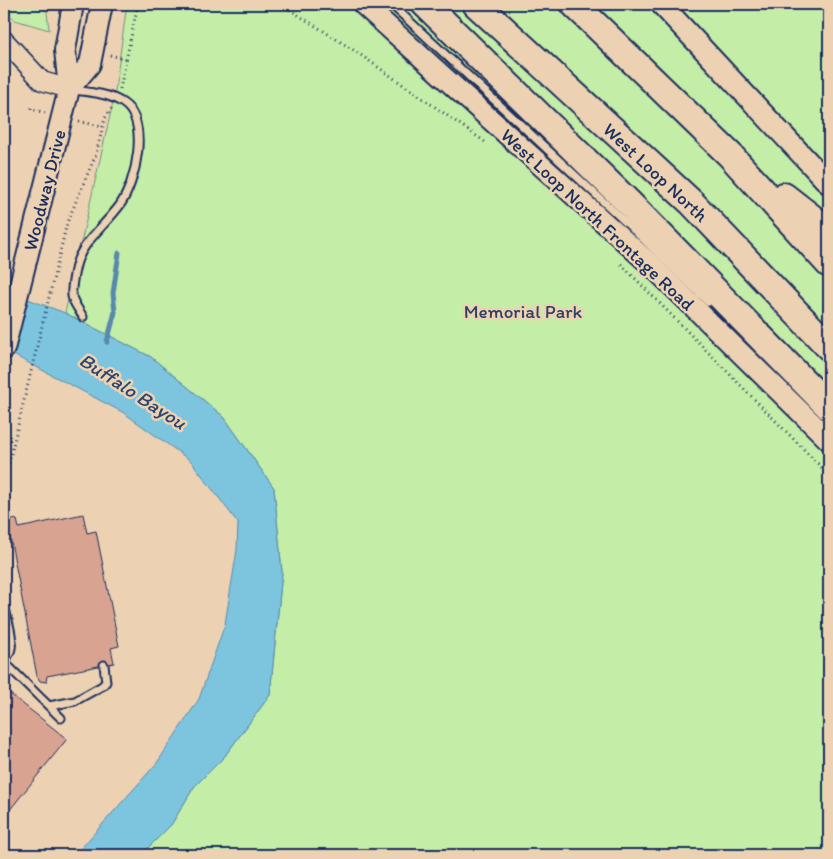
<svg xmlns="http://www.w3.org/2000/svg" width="833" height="859" font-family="Itim,sans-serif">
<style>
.park{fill:#c4eda8;stroke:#708e83}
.water{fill:#7dc5de;stroke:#5689ab}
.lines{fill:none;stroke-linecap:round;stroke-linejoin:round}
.stream{stroke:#5689ab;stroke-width:5}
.building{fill:#d9a391;stroke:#1b2f5e}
.service-casing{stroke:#1b2f5e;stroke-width:11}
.tertiary-casing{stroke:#1b2f5e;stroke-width:21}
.secondary-casing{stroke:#1b2f5e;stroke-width:24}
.motorway-casing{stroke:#1b2f5e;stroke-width:30}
.path{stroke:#1b2f5e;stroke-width:3;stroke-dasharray:1 4;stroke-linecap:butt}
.service{stroke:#ecd2b3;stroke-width:7}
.tertiary{stroke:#ecd2b3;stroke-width:18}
.secondary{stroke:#ecd2b3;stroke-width:20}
.motorway{stroke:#ecd2b3;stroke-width:26}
.labels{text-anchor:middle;stroke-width:5;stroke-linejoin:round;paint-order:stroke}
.street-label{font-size:19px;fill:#1b2f5e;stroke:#ecd2b3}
.park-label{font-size:19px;fill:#2c4265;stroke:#ecd2b3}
.water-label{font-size:20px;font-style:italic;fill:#2a4671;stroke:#ecd2b3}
</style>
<rect width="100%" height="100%" fill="#ecd2b3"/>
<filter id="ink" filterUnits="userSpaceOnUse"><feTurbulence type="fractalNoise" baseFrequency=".02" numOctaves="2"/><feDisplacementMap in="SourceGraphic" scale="10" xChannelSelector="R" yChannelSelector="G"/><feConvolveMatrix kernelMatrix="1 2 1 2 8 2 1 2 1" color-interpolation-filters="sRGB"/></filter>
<g filter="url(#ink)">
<path class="park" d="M4,4H46L49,30L15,20L4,8Z
M127,4H829V855H141L171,825L194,787L224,757L270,695L282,572L274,488L224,417L151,357L65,313L114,98Z"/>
<path class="water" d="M4,290L65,313L151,357L224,417L274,488L282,572L270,695L224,757L194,787L171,825L141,855H75L157,763L199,699L225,624L237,550L238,523L191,461L124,413L4,350Z"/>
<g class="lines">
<path class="stream" d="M107,342L115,312L113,293L119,253"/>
</g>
<path class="building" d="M83,514L87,533L96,531L119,646L111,648L114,663L47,676L46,682L40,681L37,676L10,537L9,523L12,519L17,520L19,528Z
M4,689L67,739L4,817Z"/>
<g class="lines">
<defs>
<path id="service" d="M391,4L635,231L708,302
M71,90C89,92 108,93 123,103C150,121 136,182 120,205C107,223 87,238 78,259C75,267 71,288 72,296C73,303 80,311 83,317
M4,606C8,622 19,648 4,661
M4,662L61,718
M49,706L75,701L102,686L106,682L104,665"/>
<path id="tertiary" d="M4,40L42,81L69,89"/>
<path id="secondary" d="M363,4L650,264L829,440
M661,4L829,184
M69,89L90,64L102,4
M4,349L69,89L65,50L73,4"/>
<path id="motorway" d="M425,4L630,204L829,407
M476,4L692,203L829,347
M574,4L730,155L829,264
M784,196L829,231"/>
</defs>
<use href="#service" class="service-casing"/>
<use href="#tertiary" class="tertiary-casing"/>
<use href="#secondary" class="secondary-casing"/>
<use href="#motorway" class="motorway-casing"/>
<path class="path" d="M281,4L355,51L488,144
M110,55L126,59
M120,89L138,4
M32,108L31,109L46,113
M79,121L102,127
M621,264L829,475
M4,483L67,223L96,154L105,118L112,108"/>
<use href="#service" class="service"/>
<use href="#tertiary" class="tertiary"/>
<use href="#secondary" class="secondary"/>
<use href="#motorway" class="motorway"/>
</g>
</g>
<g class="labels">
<g class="street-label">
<text transform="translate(656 172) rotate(43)" y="7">West Loop North</text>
<text transform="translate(44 190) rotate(-76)" y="7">Woodway Drive</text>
<text transform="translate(598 219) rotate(43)" y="7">West Loop North Frontage Road</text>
</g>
<g class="park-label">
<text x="523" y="318">Memorial Park</text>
</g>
<g class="water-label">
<text transform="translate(133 391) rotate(33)" y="7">Buffalo Bayou</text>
</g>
</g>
<rect width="833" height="859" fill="none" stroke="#ecd2b3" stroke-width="20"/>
<rect x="10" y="10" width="813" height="839" fill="none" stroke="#1b2f5e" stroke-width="2" filter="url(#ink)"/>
</svg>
